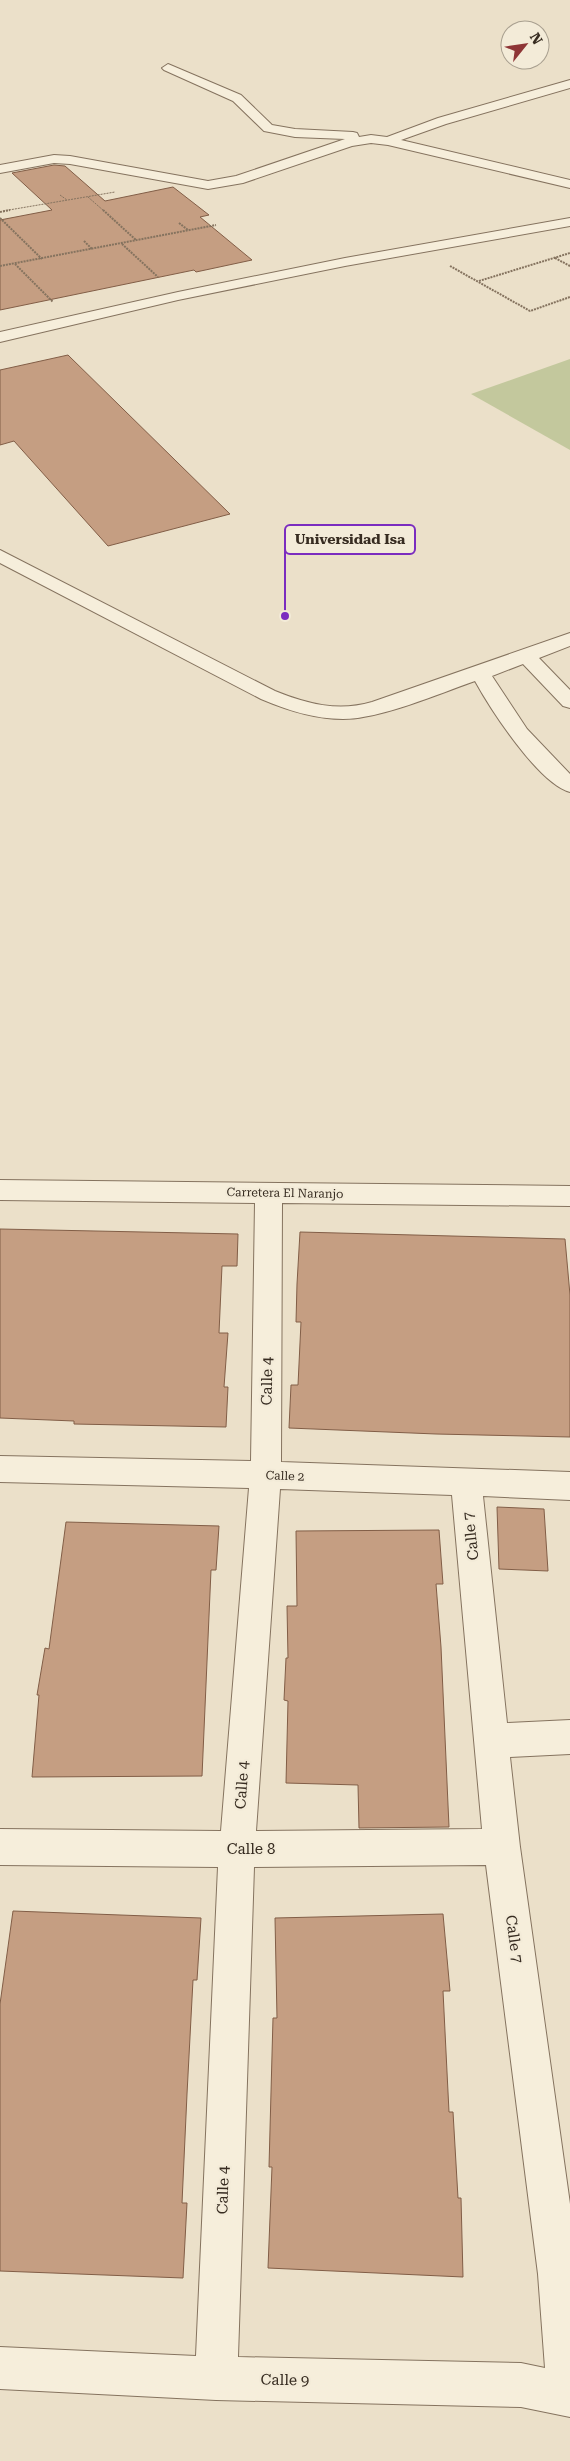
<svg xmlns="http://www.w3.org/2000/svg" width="570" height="2461" font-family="'Roboto Serif',serif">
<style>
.green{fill:#c3c89d}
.building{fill:#c59e82;stroke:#825e47}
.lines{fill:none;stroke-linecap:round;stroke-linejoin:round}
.minor-casing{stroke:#85735f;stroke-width:2}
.path-far1{stroke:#85735f;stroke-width:1;stroke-dasharray:2 1;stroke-linecap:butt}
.path{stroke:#85735f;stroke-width:2;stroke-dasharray:2 1;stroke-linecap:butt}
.minor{fill:#f6eedb;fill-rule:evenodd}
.labels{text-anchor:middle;stroke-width:4.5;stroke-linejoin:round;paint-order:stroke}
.street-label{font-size:12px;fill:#372c21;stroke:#f3ebd8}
.near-street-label{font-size:15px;fill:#372c21;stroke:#f3ebd8}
.leader{fill:none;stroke:#7b2cbf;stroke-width:2}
.callout-dot{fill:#7b2cbf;stroke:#f3ebd8;stroke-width:2}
.callout{fill:#f3ebd8;stroke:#7b2cbf;stroke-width:2}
.callout-label{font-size:14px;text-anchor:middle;font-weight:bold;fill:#372c21}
</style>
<rect width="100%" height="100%" fill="#ebe0c9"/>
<path class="green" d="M570,359V450L471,394Z"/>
<path class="building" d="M54,165L65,166L105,201L173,187L209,215L200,217L252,260L196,272L194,270L0,310V220L52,210L12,173Z
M68,355L230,514L108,546L14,441L0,445V370Z
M0,1229L238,1234L237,1266H222L219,1333H228L224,1387H228L226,1427L74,1424V1421L0,1418Z
M300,1232L565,1239L570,1295V1437L436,1434L289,1428L291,1385H298L301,1322H296L297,1284Z
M497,1507L544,1509L548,1571L499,1569Z
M66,1522L219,1526L216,1570H211L202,1776L32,1777L39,1695H37L45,1648L49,1649Z
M439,1530L443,1584H436L441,1647L449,1827L359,1828L358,1785L286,1783L288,1701L284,1700L286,1658H288L287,1606H297L296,1531Z
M13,1911L201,1918L197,1980H193L187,2094L182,2203H187L183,2278L0,2271V2004Z
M443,1914L450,1991H443L449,2112H453L458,2198H461L463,2277L268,2268L272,2167H269L273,2018H277L275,1918Z"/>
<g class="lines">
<defs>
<path id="minor" d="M168,64L241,95L272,125L295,129L353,132L357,133L359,137L371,135L387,137L438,118L570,80V88L446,124L401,140L570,180V188L388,145L371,143L352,146L243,183L208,189L70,164L54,163L0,173V165L54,155L70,156L208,181L236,176L345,139L295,137L264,131L233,101L164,70L162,68Z
M570,218V226L345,266L178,300L0,342V332L178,292L345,258Z
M0,550L275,691C307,704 338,712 372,702L570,633V646L539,658L570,690V708L563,706L523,664L492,676L527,729L570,774V792C539,784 491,710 475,681C438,694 380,719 343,719C314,719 287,710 261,699L0,563Z
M0,1180L570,1186V1206L282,1203L281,1462L570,1472V1500L483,1496L507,1723L570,1720V1754L510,1757L520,1847L570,2204V2417L521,2407L216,2400L0,2389V2347L196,2356L218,1867L0,1865V1829L221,1831L249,1488L0,1482V1456L251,1461L255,1203L0,1200ZM280,1489L452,1495L482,1829L256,1831ZM486,1865L538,2274L545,2368L521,2363L238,2357L254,1867Z"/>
</defs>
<use href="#minor" class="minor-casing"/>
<path class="path-far1" d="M60,195L67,200
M88,197L104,211
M3,211L115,192"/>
<path class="path" d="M103,210L136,240
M0,212L10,210
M0,218L42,259
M179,223L188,230
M84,241L92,249
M122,244L158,277
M555,258L570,266
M15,264L53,302
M0,266L216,225
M450,266L530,311L570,297
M479,281L570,253"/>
<use href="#minor" class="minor"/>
</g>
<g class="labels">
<g class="street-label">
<text transform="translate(285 1193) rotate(1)" y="4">Carretera El Naranjo</text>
<text transform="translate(285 1476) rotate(2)" y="4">Calle 2</text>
</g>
<g class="near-street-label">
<text transform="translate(267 1381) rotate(-89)" y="5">Calle 4</text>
<text transform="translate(471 1536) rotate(-96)" y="5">Calle 7</text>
<text transform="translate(242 1785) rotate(-86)" y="5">Calle 4</text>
<text x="251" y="1854">Calle 8</text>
<text transform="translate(514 1939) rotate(82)" y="5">Calle 7</text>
<text transform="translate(223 2190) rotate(-88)" y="5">Calle 4</text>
<text transform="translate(285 2380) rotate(1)" y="5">Calle 9</text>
</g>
</g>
<path class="leader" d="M285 616L285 539"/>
<circle class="callout-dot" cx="285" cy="616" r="5"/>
<rect class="callout" x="285" y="525" width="130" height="29" rx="5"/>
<g class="callout-label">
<text x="350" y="544">Universidad Isa</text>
</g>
<g transform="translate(525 45) rotate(60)"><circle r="24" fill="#f3ebd8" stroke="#a89f8f"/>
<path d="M0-4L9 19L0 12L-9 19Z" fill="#8e3536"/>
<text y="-8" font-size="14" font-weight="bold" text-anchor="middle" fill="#372c21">N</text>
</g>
</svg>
